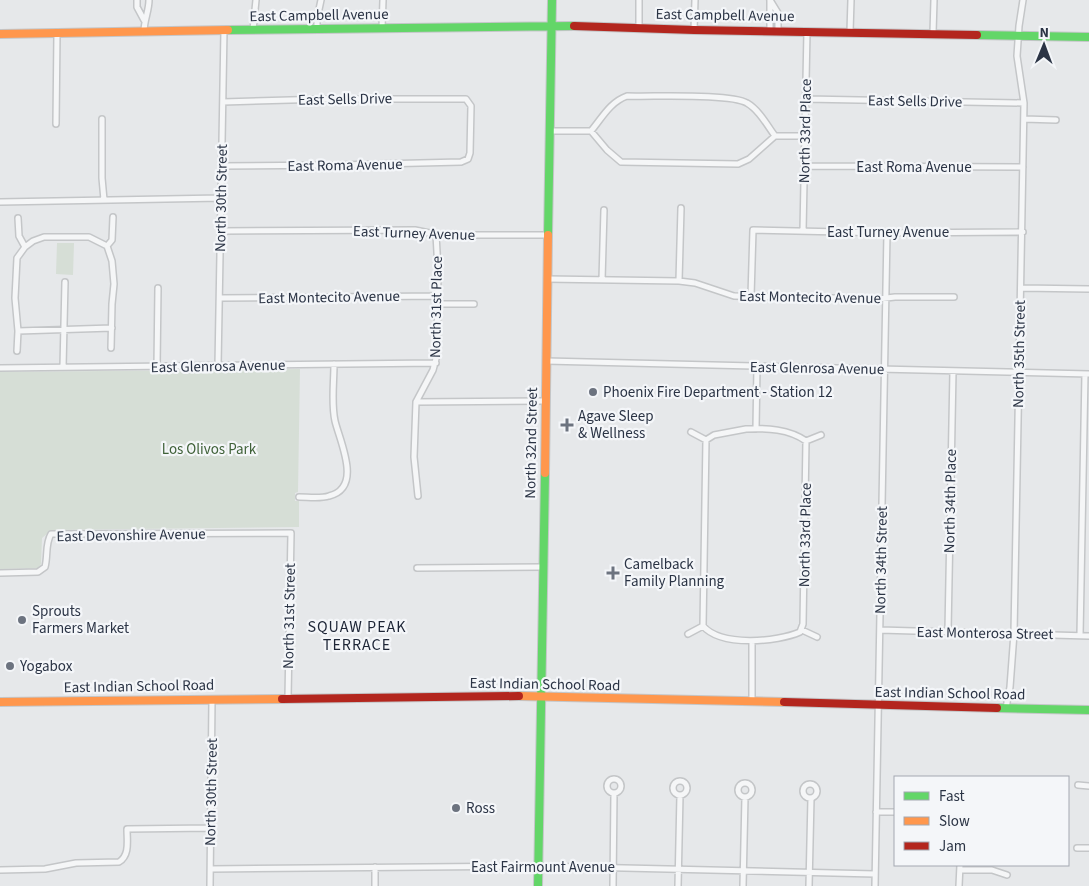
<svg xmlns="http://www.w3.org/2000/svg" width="1089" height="886" font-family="'Source Sans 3',sans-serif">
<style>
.green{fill:#d6ded6}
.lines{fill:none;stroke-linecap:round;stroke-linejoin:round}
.street-casing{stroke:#c4c6c8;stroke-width:8}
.fast-casing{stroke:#c4c6c8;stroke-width:10}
.slow-casing{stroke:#c4c6c8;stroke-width:10}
.jam-casing{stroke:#c4c6c8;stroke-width:10}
.street{stroke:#f5f6f7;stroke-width:5}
.fast{stroke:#63d668;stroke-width:8}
.slow{stroke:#ff974d;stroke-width:8}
.jam{stroke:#b3261e;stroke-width:8}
.poi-dot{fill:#6c737f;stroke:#f4f6f9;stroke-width:2}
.labels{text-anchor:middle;stroke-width:4.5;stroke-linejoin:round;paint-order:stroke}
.street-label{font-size:15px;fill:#2b3445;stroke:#f4f6f9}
.poi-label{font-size:15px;fill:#2b3445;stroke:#f4f6f9;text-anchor:start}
.park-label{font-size:15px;fill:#3f6138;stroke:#f4f6f9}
.neighbourhood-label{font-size:16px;letter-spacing:1px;fill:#1d2536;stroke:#f4f6f9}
</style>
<rect width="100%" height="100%" fill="#e6e8ea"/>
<path class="green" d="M57,243H74L73,275L56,274Z
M300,369L298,492L295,493V501H299V527L53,530L48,533L42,538L41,564L38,568L0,569V372Z"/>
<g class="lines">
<defs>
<path id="street" d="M137,0V7L144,20
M770,0L778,13V31
M770,0V31
M639,27V0
M382,28L383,0
M317,29V19L321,0
M253,30L256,0
M694,30L695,0
M144,32C144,20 149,11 149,0
M850,32L851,0
M933,33L934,0
M806,99L1024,103
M102,119V178L104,200
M1024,119L1056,120
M56,124L57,33
M549,131H591L607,150L621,162L738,164L749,159L775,136H805
M591,131C602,118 610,102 627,96C651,97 731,93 747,103C759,110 767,125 775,136
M221,166L338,165L461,162L468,159L470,153L471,106L466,99H327L223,102
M805,166L1023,167
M0,202L221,198
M221,231L415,230L439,235H548
M803,231L807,31
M107,246L112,261L114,284L112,304L111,348
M107,246L112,240L113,217
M25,247L33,241L44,237H89L107,246
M547,279L679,281L695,283L734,296L878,299L895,297H954
M602,280L604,210
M679,281L681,208
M1021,288L1089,289
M751,296L753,230L887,233L1023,232
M220,298L438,296
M438,304H474
M18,331L112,328
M17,351L18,331L15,298L17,258L25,247L19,236L18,218
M546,361L1089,374
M157,366L158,288
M218,366L224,30
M63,367L65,282
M0,368L436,363
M416,402L545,401
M746,429C767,428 789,429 806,441L803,624L800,632C777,642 721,647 703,626L706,440L714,435Z
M756,429L757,366
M691,432L706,440
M806,441L821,435
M418,496L414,457L416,402L433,370L437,355L438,270L436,234
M299,497C308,497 320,499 329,496C363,488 340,442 335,421C331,403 334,383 334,364
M417,568L542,567
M0,573L38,572L45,567C48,556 45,544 51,534L291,533L288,698
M802,630L817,637
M880,630L1089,636
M948,631L953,371
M688,634L703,626
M1080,635L1085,374
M752,701V641
M1006,708L1010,687L1014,633L1024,103L1017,56L1019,26L1023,0
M607 786a7 7 0 1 1 14 0a7 7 0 1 1-14 0Z
M673 788a7 7 0 1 1 14 0a7 7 0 1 1-14 0Z
M738 790a7 7 0 1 1 14 0a7 7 0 1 1-14 0Z
M803 791a7 7 0 1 1 14 0a7 7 0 1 1-14 0Z
M1078,785L1089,786
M876,812H895
M1077,848H1089
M211,869L538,866L875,874
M0,870L45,869L76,863L119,862C130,855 127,841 127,829L211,828
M960,870H992L1007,875
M210,886L212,699
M375,886V867
M613,886L614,793
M678,886L680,795
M743,886L745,797
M809,886L811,798
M875,886L887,233
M959,886L960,865"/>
<path id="fast" d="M228,30L574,26
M977,35L1089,37
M548,235L552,0
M997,708L1089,710
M538,886L545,473"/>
<path id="slow" d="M0,34L228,30
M545,473L548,235
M519,696L784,702
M0,702L282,699"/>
<path id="jam" d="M574,26L694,30L977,35
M282,699L519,696
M784,702L997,708"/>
</defs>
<use href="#street" class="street-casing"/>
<use href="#fast" class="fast-casing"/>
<use href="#slow" class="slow-casing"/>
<use href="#jam" class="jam-casing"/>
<use href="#street" class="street"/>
<use href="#fast" class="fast"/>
<use href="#slow" class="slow"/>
<use href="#jam" class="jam"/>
</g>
<g class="poi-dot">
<circle cx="593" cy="392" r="5"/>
<path d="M564.5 417.5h5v5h5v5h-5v5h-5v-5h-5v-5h5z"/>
<path d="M610.5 565.5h5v5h5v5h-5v5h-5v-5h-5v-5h5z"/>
<circle cx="22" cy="620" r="5"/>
<circle cx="10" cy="666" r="5"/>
<circle cx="456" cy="808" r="5"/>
</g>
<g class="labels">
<g class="street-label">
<text transform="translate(319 15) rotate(-1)" y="5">East Campbell Avenue</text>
<text transform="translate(725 15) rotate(1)" y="5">East Campbell Avenue</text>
<text transform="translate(345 99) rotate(-1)" y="5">East Sells Drive</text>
<text transform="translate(915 101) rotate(1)" y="5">East Sells Drive</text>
<text transform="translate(805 131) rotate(-89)" y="5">North 33rd Place</text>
<text transform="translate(345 165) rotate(-1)" y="5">East Roma Avenue</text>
<text x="914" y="172">East Roma Avenue</text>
<text transform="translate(221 198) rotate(-89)" y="5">North 30th Street</text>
<text x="888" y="237">East Turney Avenue</text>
<text transform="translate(414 233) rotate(2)" y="5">East Turney Avenue</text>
<text transform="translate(329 297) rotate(-1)" y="5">East Montecito Avenue</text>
<text transform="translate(810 297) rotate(1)" y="5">East Montecito Avenue</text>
<text transform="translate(436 307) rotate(-89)" y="5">North 31st Place</text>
<text transform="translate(1019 354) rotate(-89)" y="5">North 35th Street</text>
<text transform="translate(218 366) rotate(-1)" y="5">East Glenrosa Avenue</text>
<text transform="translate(817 368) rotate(1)" y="5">East Glenrosa Avenue</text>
<text transform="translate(531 443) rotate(-89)" y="5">North 32nd Street</text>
<text transform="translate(950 501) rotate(-89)" y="5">North 34th Place</text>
<text transform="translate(131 535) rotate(-1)" y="5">East Devonshire Avenue</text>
<text transform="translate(805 535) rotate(-89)" y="5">North 33rd Place</text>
<text transform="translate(881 560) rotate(-89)" y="5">North 34th Street</text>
<text transform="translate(289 616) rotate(-89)" y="5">North 31st Street</text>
<text transform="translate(985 633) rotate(1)" y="5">East Monterosa Street</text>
<text transform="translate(545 684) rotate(1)" y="5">East Indian School Road</text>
<text transform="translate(139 686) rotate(-1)" y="5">East Indian School Road</text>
<text transform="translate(950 693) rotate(1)" y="5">East Indian School Road</text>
<text transform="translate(211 792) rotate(-89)" y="5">North 30th Street</text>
<text x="543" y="872">East Fairmount Avenue</text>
</g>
<g class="poi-label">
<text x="603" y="397">Phoenix Fire Department - Station 12</text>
<text x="578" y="421">Agave Sleep<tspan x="578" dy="17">&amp; Wellness</tspan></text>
<text x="624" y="569">Camelback<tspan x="624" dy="17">Family Planning</tspan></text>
<text x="32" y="616">Sprouts<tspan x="32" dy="17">Farmers Market</tspan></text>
<text x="20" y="671">Yogabox</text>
<text x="466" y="813">Ross</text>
</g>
<g class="park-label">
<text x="209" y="454">Los Olivos Park</text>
</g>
<g class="neighbourhood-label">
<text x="357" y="632">SQUAW PEAK<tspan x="357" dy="18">TERRACE</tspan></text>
</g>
</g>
<rect x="894" y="776" width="175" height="90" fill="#f4f6f9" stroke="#a4a8b1"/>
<rect x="904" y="792" width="25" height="8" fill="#63d668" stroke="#a4a8b1"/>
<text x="939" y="801" font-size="15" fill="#2b3445">Fast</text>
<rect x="904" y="817" width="25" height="8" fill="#ff974d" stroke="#a4a8b1"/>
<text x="939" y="826" font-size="15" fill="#2b3445">Slow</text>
<rect x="904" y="842" width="25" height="8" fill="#b3261e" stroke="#a4a8b1"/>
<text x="939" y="851" font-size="15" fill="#2b3445">Jam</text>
<g transform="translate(1044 45) rotate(1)" stroke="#f4f6f9" stroke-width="4" paint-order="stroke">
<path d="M0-4L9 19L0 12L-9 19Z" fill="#2b3445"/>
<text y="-8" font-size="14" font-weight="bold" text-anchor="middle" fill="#2b3445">N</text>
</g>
</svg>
